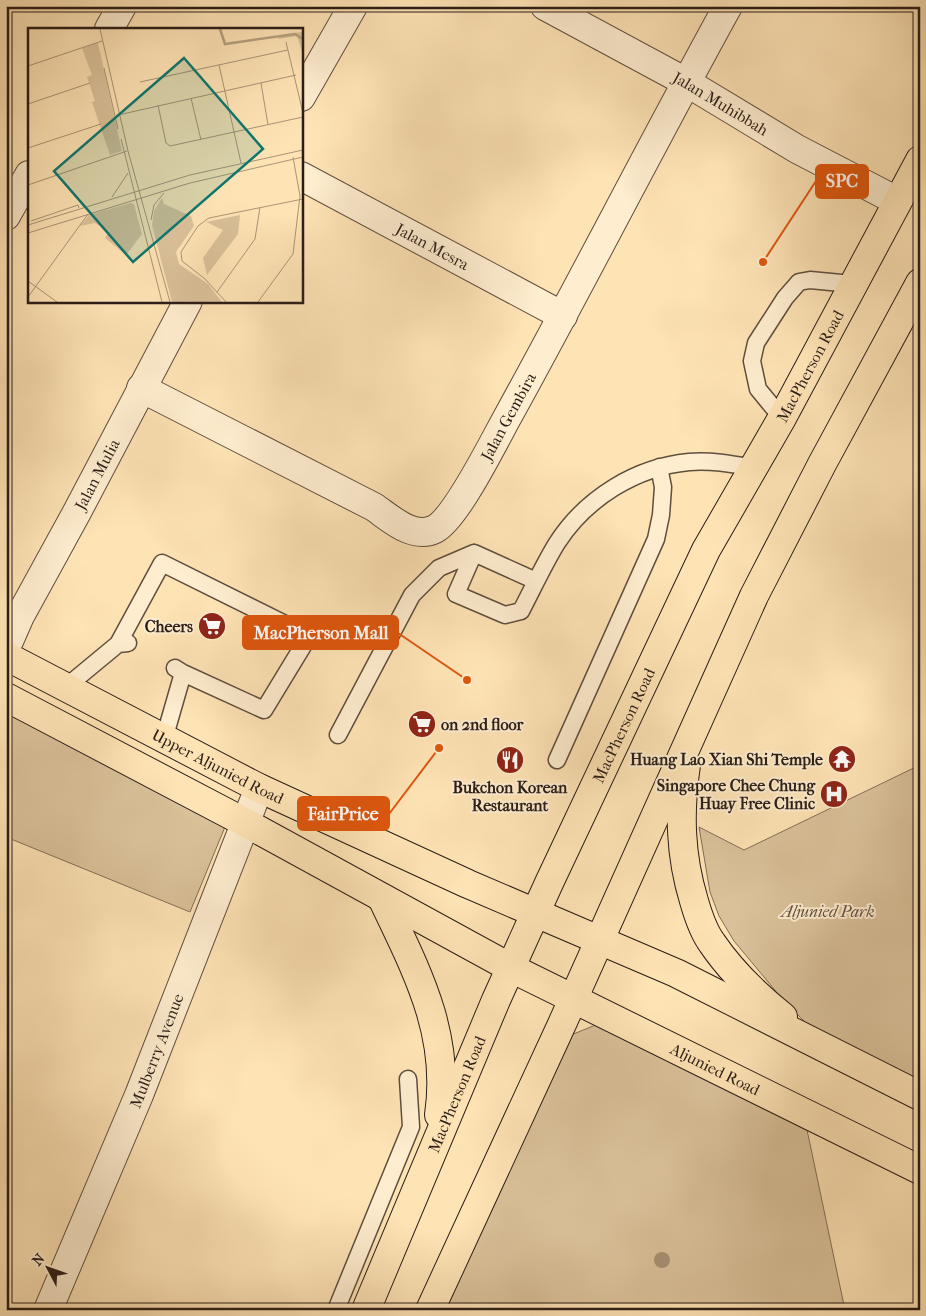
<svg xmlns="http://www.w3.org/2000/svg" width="926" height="1316" font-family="'IM FELL French Canon',serif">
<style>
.green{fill:#dac19a;stroke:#826f58}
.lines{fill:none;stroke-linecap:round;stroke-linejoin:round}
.lane-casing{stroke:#5f4e3e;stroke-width:19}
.street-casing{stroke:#5f4e3e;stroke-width:30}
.primary-casing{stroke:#2a1d17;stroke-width:30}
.lane{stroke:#feedcf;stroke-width:16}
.street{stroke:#feedcf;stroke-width:28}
.primary{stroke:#fee3b5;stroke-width:28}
.tree{fill:#a79174}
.labels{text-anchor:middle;stroke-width:4;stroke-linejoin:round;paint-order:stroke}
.street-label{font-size:16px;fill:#2a1d17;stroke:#feedcf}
.poi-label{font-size:16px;font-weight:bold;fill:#2a1d17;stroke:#feedcf;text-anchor:end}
.park-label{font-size:16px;font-style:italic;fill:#5f4e3e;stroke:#feedcf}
.inset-river{fill:none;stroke:#b6a07f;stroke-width:2.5}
.inset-road{fill:none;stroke:#a99476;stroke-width:1}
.view{fill:#0f766e;fill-opacity:0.15;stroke:#0f766e;stroke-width:2.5}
.inset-edge{fill:none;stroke:#2a1d17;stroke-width:2.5}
.leader{fill:none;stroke:#de560d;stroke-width:2}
.callout-dot{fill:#de560d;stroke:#feedcf;stroke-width:2}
.callout{fill:#de560d;stroke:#de560d;stroke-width:2}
.callout-label{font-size:18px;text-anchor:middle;font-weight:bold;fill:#fff}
</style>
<rect width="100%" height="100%" fill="#fee3b5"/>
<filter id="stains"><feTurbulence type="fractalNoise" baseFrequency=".004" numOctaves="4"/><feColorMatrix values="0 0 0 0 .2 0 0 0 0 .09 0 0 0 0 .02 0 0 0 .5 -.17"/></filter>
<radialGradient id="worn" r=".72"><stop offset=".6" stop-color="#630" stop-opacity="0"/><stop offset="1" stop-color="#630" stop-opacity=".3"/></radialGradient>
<path class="green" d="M6,703L227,822L190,912L6,837Z
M920,765V1080L807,1024L784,1001L734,941L719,916L710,892L699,827L744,850Z
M598,1024L806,1125L845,1310H633L632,1306L619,1310H445L571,1035Z"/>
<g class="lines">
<defs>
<path id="lane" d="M782,418L758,389L752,361L756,343L785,298L799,282L810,280L852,284
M474,553L456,594L505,615L521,611C533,588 544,564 557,543C586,498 636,467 689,462C711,460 732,464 754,468
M118,644L162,563L309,636L264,710L183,673
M66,687L118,644L128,643
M338,735L412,595L439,568L474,553L536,581
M164,739L183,673L175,668
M557,760L656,539L661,515L663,487L659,467
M336,1310L411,1127L408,1079"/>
<g id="street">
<path id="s1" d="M545,6L686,82L797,149L897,201"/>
<path d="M109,29L122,6"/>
<path d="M301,97L353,6"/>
<path id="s2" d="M301,176L563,316"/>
<path d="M6,216L29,175"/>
<path id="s3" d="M141,388L374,507C390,518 413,540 435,529C457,517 494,441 508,416C583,280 653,142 728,6"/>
<path id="s4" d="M6,648L20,616L77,512L188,301"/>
<path id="s5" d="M48,1310L139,1095L259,788"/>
</g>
<g id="primary">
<path id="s6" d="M6,656L259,788L468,884L676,973L920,1096"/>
<path id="s7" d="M6,697L246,823L511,968L920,1170"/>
<path d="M686,765C679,812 680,855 694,901C698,915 703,931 712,943C731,971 757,996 783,1017"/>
<path d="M382,898C416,970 451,1033 439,1115"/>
<path id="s8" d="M366,1310L496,1000L549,883L706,550L782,418L920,160"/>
<path d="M430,1310L562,1024L754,596L822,464L920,283"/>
</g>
</defs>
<use href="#lane" class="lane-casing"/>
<use href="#street" class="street-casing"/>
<use href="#primary" class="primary-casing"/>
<use href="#lane" class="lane"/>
<use href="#street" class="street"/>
<use href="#primary" class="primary"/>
</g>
<circle class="tree" cx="662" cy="1260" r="8"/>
<defs>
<symbol id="supermarket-disc" viewBox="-11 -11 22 22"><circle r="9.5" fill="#8f2418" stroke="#feedcf"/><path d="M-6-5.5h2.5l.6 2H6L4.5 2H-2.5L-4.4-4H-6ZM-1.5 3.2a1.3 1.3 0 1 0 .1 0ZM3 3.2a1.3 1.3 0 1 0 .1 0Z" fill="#fff"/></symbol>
<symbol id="temple-disc" viewBox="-11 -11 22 22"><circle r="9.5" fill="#8f2418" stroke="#feedcf"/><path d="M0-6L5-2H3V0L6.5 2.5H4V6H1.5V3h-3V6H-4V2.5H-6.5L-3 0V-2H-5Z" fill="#fff"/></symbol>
<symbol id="restaurant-disc" viewBox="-11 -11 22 22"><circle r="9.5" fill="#8f2418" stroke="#feedcf"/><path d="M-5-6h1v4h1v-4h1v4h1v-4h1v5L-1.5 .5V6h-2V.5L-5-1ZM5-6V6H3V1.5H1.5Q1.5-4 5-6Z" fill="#fff"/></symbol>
<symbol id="hospital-disc" viewBox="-11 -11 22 22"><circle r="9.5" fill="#8f2418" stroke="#feedcf"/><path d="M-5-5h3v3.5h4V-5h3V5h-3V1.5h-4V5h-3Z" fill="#fff"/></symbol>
</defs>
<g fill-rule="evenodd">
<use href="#supermarket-disc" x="196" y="610" width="32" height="32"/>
<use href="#supermarket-disc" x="406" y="708" width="32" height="32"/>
<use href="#temple-disc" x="826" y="743" width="32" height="32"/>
<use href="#restaurant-disc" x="494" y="744" width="32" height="32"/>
<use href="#hospital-disc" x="818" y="778" width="32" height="32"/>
</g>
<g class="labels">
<g class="street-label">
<text dy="6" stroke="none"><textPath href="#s1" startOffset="201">Jalan Muhibbah</textPath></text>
<text dy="6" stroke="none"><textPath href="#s2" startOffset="149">Jalan Mesra</textPath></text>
<text dy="6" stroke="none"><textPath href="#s8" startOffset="1044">MacPherson Road</textPath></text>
<text dy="6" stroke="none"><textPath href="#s3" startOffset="465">Jalan Gembira</textPath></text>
<text dy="6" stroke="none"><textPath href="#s4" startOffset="196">Jalan Mulia</textPath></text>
<text dy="6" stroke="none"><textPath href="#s8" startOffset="639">MacPherson Road</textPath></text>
<text dy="6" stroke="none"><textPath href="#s6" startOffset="239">Upper Aljunied Road</textPath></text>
<text dy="6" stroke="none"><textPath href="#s5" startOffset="281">Mulberry Avenue</textPath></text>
<text dy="6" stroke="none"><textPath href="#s7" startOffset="801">Aljunied Road</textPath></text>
<text dy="6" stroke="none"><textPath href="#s8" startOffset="234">MacPherson Road</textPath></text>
</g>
<g class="poi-label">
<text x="193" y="632">Cheers</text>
<text x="441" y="730" text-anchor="start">on 2nd floor</text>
<text x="823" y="765">Huang Lao Xian Shi Temple</text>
<text x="815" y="791">Singapore Chee Chung<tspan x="815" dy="18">Huay Free Clinic</tspan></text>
<text x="510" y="793" text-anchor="middle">Bukchon Korean<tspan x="510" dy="18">Restaurant</tspan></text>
</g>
<g class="park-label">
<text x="828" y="917">Aljunied Park</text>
</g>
</g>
<g transform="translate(28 28)">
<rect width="275" height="275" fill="#fee3b5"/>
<path d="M274,4L275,27L269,8L250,11L252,7ZM70,15L94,123L82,127L64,74L67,73L59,49L64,47L54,20ZM134,170L136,176L163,188L166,198L148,224L151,236L180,256L194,274H144L124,197L126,183ZM103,175L106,176L114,206L98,227L77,210L81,204L67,195L52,198L61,187ZM212,187L210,206L179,247L175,230L195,202L178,194Z" fill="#dac19a"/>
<path class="inset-river" d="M192,1L197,16L267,6L275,11"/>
<path class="inset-road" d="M72,1L100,123L142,274M258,14L275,85M191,37L213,135M0,38L74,13M76,40L90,101M112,54L260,22M233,55L240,97M163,70L173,112M0,76L62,55M130,77L138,115L142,118L275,89M90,87L268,47M93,111L134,274M0,120L73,96M0,157L99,123M84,169L100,145M123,192L126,177L136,165M3,193L50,177L51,180M0,197L162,147L275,122M0,205L162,155L275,129M0,253L29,274M189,264L227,211L232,179M0,269L60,186M198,274L177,251L154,233L153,224L170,198L181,190L275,171M230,274L265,226L272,168L265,129"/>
<path class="view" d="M156,30L235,121L105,234L26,143Z"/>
<rect width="275" height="275" class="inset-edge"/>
</g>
<path class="leader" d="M763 262L816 181M467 680L398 633M439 748L389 814"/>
<g class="callout-dot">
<circle cx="763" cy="262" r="5"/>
<circle cx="467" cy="680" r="5"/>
<circle cx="439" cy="748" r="5"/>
</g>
<g class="callout">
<rect x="816" y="165" width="52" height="33" rx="5"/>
<rect x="243" y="616" width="155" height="33" rx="5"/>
<rect x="298" y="797" width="91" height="33" rx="5"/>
</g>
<g class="callout-label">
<text x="842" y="187">SPC</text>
<text x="321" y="639">MacPherson Mall</text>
<text x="343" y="820">FairPrice</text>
</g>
<rect width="926" height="1316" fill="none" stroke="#fee3b5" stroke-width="25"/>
<rect x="8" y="8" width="911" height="1301" fill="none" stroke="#2a1d17" stroke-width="2.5"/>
<rect x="12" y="12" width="901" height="1291" fill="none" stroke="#2a1d17"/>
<g transform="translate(48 1268) rotate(311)" stroke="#feedcf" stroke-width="4" paint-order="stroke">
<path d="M0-4L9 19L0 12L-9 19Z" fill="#2a1d17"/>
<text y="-8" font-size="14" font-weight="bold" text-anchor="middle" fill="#2a1d17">N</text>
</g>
<rect width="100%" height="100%" filter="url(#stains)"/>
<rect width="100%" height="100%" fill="url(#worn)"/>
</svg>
